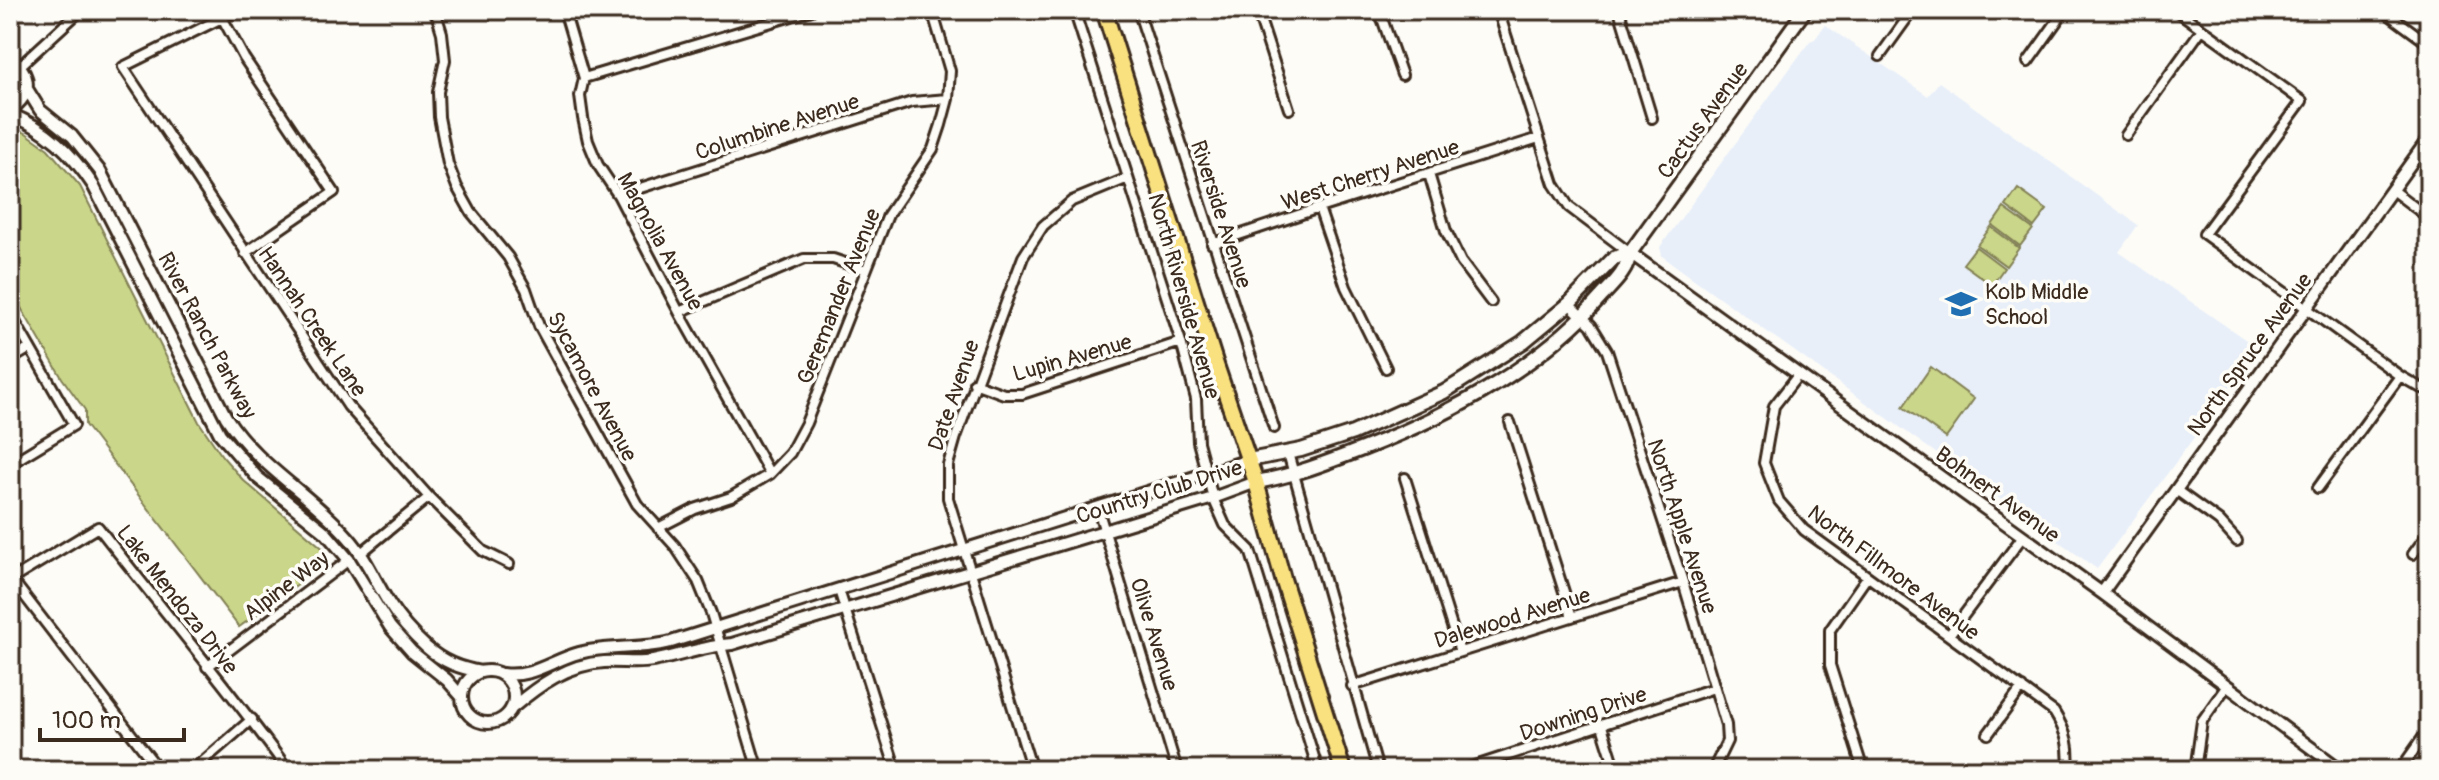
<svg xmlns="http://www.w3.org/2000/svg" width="2439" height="780" font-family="Pangolin,sans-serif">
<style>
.built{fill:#e8eff9}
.green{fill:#cad68a;stroke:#828054;stroke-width:2}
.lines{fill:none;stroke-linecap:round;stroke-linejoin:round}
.minor-casing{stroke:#3b2a1e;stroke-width:14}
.tertiary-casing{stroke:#3b2a1e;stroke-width:16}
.secondary-casing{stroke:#3b2a1e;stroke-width:18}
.primary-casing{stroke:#3b2a1e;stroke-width:20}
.minor{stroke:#fdfcf7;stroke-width:8}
.tertiary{stroke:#fdfcf7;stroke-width:10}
.secondary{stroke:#fdfcf7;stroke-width:12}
.primary{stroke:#fae180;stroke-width:14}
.labels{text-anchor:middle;stroke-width:7;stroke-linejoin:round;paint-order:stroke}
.street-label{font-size:22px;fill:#3b2a1e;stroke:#fdfcf7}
.poi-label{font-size:22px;fill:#3b2a1e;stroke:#fdfcf7;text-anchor:start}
</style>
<rect width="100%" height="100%" fill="#fdfcf7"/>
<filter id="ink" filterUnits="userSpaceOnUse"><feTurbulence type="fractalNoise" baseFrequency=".0125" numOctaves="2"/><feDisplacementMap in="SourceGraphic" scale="16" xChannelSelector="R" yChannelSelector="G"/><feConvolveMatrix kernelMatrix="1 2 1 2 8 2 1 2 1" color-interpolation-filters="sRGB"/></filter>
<g filter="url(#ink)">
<path class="built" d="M1825,25L1928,96L1939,82L2138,225L2119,252L2259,349L2097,569L1662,256L1660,247L1810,41L1815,39Z"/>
<path class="green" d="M10,126L26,133L48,149L80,186L199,422L222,456L243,480L327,552V561L301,580L302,582L239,627L85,425V410L62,378L10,289Z
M2018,189L2047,210L2034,227L2006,206Z
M2004,208L2033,229L2020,246L1992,225Z
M1991,227L2019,248L2006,266L1977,245Z
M1976,247L2004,268L1992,285L1963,264Z
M1931,367L1974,399L1946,438L1903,407Z"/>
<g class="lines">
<defs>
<path id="minor" d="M218,10L244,58L334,192L245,253
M238,10L123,67L348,406L429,497L483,551L509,564
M435,10L442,33L445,60L438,92L439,117L448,164L457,187L471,212L508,257L526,289L539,326L637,504L675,546L698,581L711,613L758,770
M564,10L584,78L580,96L583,118L588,141L598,165L618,195L679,312L770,474
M1074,10L1181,342L1196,399L1198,442L1213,498L1225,525L1250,550L1318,770
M1138,10L1274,428
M1257,10L1289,109
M1379,10L1402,75
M1498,10L1554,184L1569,207L1630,253
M1619,10L1652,118
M2176,10L2302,101L2204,234L2400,376L2421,388L2429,389
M2383,10L2429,44
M1880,56L1913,10
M2028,62L2065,10
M20,66L81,10
M584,78L812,10
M2126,135L2202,29
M1429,174L1446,231L1461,262L1491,302
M2392,190L2429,218
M618,195L912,102L948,99
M1319,208L1346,287L1386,368
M1212,244L1319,208L1539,138
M1569,304L1591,325L1607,351L1683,582L1726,725L1727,741L1713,770
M679,312L804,259H833L866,270
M10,313L74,425L10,464
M10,360L30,348
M1799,374L1774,406L1764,463L1779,501L1804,530L2054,712C2067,733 2070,746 2068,770
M974,383L1004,394H1022L1181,342
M1510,422L1572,617
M1288,453L1378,770
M1405,478L1460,652
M2318,488L2400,376
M2176,490L2219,521L2237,541
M1098,509L1177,770
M658,528L695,509L731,497L770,474L790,453L806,423L888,215L933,149L941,125L948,99L950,71L932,10
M361,553L429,497
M2413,554L2429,532
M10,577L159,770
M12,579L98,527C161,608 228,687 288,770
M839,590L896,770
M1949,635L2023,536
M207,667L349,560
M1352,686L1683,582
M1602,726L1616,770
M1988,734L2022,688
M193,770L252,719
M1032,770L948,498V465L956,437L1023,257L1043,226L1072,201L1128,178
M1463,770L1714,688
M1863,770L1830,665V630L1867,577
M2195,770L2202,721L2226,687
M2400,770L2429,729"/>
<path id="tertiary" d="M10,59C32,71 33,97 10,109
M27,89L40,110L72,136L100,171L226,417C258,467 310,493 348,537C366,557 376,583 390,605C400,621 413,635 426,647C443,662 459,668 481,672
M10,114C47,129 71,152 93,185L220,434L257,477L325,532L349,560L390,627L412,652L447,680L462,697
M1630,253L2102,593L2341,770
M2102,593L2429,138
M462 697a26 26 0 1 1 52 0a26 26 0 1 1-52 0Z
M502,674C533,678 550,661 579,653C609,645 641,650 671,642L1249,460
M512,708C539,685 568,664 604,662C621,661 637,664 653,661C680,656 704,646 732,644L1213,498L1256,482"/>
<path id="secondary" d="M1249,460L1301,450L1353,433L1444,392L1523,342L1569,304L1614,258L1630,253
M1256,482C1287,477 1315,467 1344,456C1438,421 1534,373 1601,297C1614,283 1627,272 1630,253L1805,10"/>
<path id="primary" d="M1104,10L1216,365L1256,482L1283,579L1343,770"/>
</defs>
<use href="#minor" class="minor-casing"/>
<use href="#tertiary" class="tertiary-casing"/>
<use href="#secondary" class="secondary-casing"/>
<use href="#primary" class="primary-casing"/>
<use href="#minor" class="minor"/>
<use href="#tertiary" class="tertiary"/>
<use href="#secondary" class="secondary"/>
<use href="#primary" class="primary"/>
</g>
</g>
<defs>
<symbol id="school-bare" viewBox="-9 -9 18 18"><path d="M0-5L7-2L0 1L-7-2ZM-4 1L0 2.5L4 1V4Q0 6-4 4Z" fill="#1f6fb2" stroke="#fdfcf7" stroke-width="2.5" paint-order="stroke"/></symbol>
</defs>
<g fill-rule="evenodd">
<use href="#school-bare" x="1939" y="282" width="44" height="44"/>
</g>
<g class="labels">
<g class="street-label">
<text transform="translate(1702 120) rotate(-54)" y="8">Cactus Avenue</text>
<text transform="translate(777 126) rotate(-18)" y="8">Columbine Avenue</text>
<text transform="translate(1370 174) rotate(-18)" y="8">West Cherry Avenue</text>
<text transform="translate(1222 214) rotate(72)" y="8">Riverside Avenue</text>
<text transform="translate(661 241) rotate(61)" y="8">Magnolia Avenue</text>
<text transform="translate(838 296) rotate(-68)" y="8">Geremander Avenue</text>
<text transform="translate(1185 296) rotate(74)" y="8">North Riverside Avenue</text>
<text transform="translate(313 321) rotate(56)" y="8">Hannah Creek Lane</text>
<text transform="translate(208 335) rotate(62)" y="8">River Ranch Parkway</text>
<text transform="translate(2249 354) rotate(-54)" y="8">North Spruce Avenue</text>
<text transform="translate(1072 357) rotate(-16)" y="8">Lupin Avenue</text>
<text transform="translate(593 386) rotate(62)" y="8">Sycamore Avenue</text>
<text transform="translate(953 395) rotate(-71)" y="8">Date Avenue</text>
<text transform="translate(1159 491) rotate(-17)" y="8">Country Club Drive</text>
<text transform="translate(1998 494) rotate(36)" y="8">Bohnert Avenue</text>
<text transform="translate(1683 526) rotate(72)" y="8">North Apple Avenue</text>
<text transform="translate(1894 572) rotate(37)" y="8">North Fillmore Avenue</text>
<text transform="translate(286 585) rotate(-37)" y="8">Alpine Way</text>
<text transform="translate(178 599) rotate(52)" y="8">Lake Mendoza Drive</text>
<text transform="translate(1512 617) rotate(-17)" y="8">Dalewood Avenue</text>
<text transform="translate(1155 634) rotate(73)" y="8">Olive Avenue</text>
<text transform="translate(1583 713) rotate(-18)" y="8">Downing Drive</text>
</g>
<g class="poi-label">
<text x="1985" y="299">Kolb Middle<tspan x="1985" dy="25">School</tspan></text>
</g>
</g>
<rect width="2439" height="780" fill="none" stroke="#fdfcf7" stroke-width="40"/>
<rect x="20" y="20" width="2399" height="740" fill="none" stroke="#3b2a1e" stroke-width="3" filter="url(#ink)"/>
<path d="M40 728v12h144v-12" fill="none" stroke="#3b2a1e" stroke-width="4"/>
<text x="52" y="728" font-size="24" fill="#3b2a1e" stroke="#fdfcf7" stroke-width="6" paint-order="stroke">100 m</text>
</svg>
